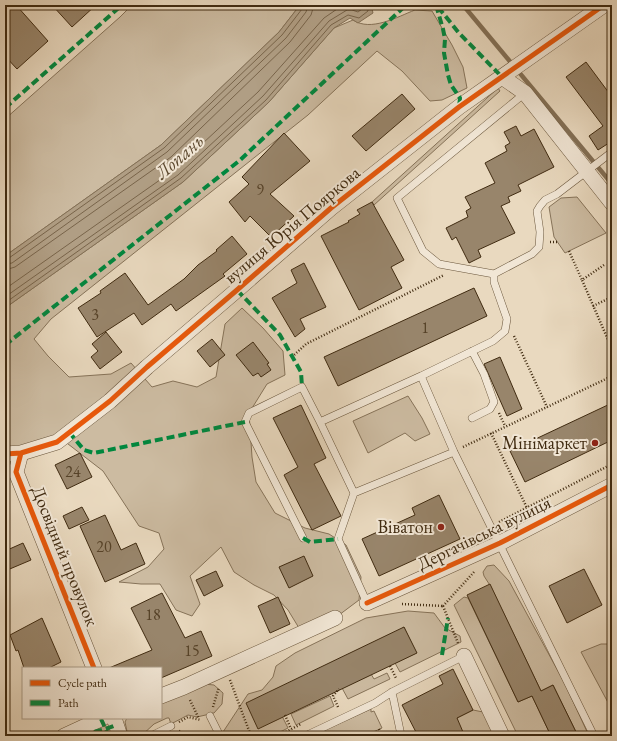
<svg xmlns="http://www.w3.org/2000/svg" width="617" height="741" font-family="'EB Garamond',serif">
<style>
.green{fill:#ccbba1;stroke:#867359}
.water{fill:#b09e84;stroke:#837056}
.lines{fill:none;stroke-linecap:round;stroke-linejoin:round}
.shore{stroke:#78644a;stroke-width:1}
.stream{stroke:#837056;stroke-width:4.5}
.building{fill:#98856b;stroke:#402b11}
.service-casing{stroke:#6a563c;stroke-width:8}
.minor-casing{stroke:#6a563c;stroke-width:16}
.path{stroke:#402b11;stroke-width:2.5;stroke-dasharray:1 2;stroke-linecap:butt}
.service{stroke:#f1e6d5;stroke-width:7}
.minor{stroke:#f1e6d5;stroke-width:15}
.quiet{stroke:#00873e;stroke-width:4;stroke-dasharray:8 4;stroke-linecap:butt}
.cycleway-casing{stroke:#f1e6d5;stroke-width:8}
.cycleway{stroke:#e8590c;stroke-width:5}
.poi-dot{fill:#8f2418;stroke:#f1e6d5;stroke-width:1.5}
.labels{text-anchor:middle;stroke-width:4;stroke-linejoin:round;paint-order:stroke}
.number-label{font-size:16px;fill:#564228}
.street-label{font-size:18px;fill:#402b11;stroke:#f1e6d5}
.poi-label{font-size:18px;fill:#402b11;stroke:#f1e6d5;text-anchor:end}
.water-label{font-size:19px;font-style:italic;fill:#5c482e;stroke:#f1e6d5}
</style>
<rect width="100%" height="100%" fill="#e9d9bf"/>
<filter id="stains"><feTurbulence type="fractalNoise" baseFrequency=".005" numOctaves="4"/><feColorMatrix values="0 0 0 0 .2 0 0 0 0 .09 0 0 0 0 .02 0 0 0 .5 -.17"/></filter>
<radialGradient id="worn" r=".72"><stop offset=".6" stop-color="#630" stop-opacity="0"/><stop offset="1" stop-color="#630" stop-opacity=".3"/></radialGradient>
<path class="green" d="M132,5H300L279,32L161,145L5,256V119L120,17Z
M415,10L432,11L452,45L463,67L467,88L442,100L430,101L402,71L377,51L308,115L51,319L34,339L48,356L69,377L111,374L131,363L152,387L173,381L197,387L216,377L225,324L242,308L263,328L283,351L285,375L267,384L249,413L252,457L256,482L275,513L305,528L329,534L346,545L361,577L359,600L335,618L299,628L288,610L274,595L254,585L234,572L221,547L190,576L200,604L192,616L176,610L160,584H141L119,582L148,567L164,549L159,533L139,526L103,471L59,437L5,454V308L183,182L269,102L334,28L353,20C371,32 397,17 415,10Z
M498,88L500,91L374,205L372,202Z
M577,197L606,233L565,253L554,237L549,207L561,198Z
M408,396L422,418L430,434L415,441L405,433L368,453L353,421Z
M494,565L509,581L565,684L589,736H578L553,685L541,691L491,587L484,576L483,572L487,566Z
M464,597L468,598L518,702L532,696L551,736H518L454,605Z
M408,611L434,613L445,628L460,636L461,642L400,672L395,663L416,653L404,627L282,716L288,728L272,736H224L223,732L248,694L262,690L273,677L276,666L295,653L366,618Z
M601,644H612V710L581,652Z
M387,673L390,679L348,699L342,688L371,674L374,679Z
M204,684L214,685L223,693L222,704L214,713L197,717L188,715L171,724L169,718H167L154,724L141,736H128L125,722L127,718H161V699Z
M330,696L334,706L296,725L291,714Z
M371,709V712L374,711L382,728L364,736H321L325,730Z
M473,710L483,712L492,729V736H456L457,718Z
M101,726C108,726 111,730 114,736H78Z"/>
<path class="water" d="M300,5H371L373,13L358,23L350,18L334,28L269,102L183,182L5,308V256L161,145L279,32Z"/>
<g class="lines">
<path class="shore" d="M5,259L9,258L164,148L282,35L302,9L303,5
M5,264L12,263L167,152L286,38L306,12L308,5
M5,270L15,267L171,157L290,42L311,15L314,5
M5,289L174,170L258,92L324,18L343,5
M5,297L178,175L263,96L329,21L347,10H352L358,12L362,9V5
M5,303L181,178L266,100L331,25L348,15L359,18L368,11L367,5"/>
<path class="stream" d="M463,5L612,184"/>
</g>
<path class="building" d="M5,5H16L48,41L17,69L5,56Z
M52,5H96L72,27Z
M586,62L612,97V141L598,150L589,136L603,126L566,77Z
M402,94L415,109L366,151L352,136Z
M516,126L521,136L534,129L554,167L518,185L521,191L508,197L510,202L501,206L515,233L478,250L481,257L469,263L456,237L452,240L446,228L468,217L466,211L471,208L465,197L495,183L485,163L507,151L505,146L510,143L504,132Z
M284,133L310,161L270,194L294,216L271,237L250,216L245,222L229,202L249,184L242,177Z
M372,202L404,260L391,267L402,288L359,310L321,236L349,222L348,221L360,214L357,210Z
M232,236L247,254L223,274L225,276L176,311L171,304L142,325L134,313L97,337L78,308L101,293L100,291L125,273L148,305L184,279L198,265L217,251L216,250Z
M304,263L326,307L300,319L305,329L295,337L272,298L297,283L291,270Z
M474,288L487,316L338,386L324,357Z
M106,332L122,352L100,369L91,357L98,351L92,344Z
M212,339L225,355L210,367L197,351Z
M253,342L269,363L267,364L271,370L261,377L258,373L253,376L236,355Z
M500,357L522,409L507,416L484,364Z
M612,403V440L525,482L510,451Z
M301,405L326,458L314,464L341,516L312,530L284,475L298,467L273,418Z
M80,453L92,477L67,489L55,465Z
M439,495L460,539L379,576L362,539L415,515L412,508Z
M82,507L89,520L69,529L63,516Z
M105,515L121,550L136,543L145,564L105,582L80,526Z
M23,543L31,560L5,571V551Z
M304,556L313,576L289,588L279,567Z
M584,569L602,605L567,623L549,586Z
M216,571L223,586L204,596L196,580Z
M490,584L541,691L553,685L578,736H551L532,696L518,702L467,595Z
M162,593L185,638L201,631L212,656L161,678V668H109L152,650L131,608Z
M278,597L290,624L270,633L258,606Z
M42,618L61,662L49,668H24L18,650L16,651L10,635Z
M404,627L417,653L258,729L246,703Z
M453,669L473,710L457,718L463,732L456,736H418L402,705L443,684L439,676Z"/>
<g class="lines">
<defs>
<path id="service" d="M494,274L439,264L423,251L397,198L525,93
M421,376L454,452L594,736
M472,418L490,409L494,402L484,374L472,351
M354,493L320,422L421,376L493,341L505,331L507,319L494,282V274L532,254L539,247L540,232L537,211L540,206L545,200L557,194L612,152
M303,538L245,422L249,413L302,387L320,422
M367,603L338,539L354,493L454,452
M392,692L401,735
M210,716L220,736
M151,736L171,726
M305,736L375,703L392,692L464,656"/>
<path id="minor" d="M502,77L525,93L612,203
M21,453L16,472L94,668
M5,454L21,453L57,442L110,401L147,367L237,290L331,208L459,107L604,5
M367,603L500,543L612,485
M464,656L502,736
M161,696L184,687L335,618
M114,718L120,736
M64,736L103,718"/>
</defs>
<use href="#service" class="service-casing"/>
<use href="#minor" class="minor-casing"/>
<path class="path" d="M550,242H557
M569,251L582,280
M604,265L582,280L612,349
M593,306L612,297
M514,336L547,407
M292,357L306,344L444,275
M499,413L505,426
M491,433L527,508
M463,447L608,378L612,373
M499,522L612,464
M402,604L443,606
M443,606L474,572
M443,606L458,643
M390,666L396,678
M230,680L251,736
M190,700L199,719
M213,707L219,687
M338,707L333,696L339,689
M285,715L291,729
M179,722L188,717L201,720
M379,729L382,736
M179,731L184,733
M278,736L301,724"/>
<use href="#service" class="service"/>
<use href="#minor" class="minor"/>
<path class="quiet" d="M436,5L443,29L445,39L444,53L448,75L451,85L460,98L459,107
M438,7L459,33L502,77
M5,108L122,5
M237,290L280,335L301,372L302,387
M5,345L239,161L406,5
M69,432L84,450L94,453L245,422
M303,538L310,542L338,539
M442,655L448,618
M101,719L109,736
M83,736C94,731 105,730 116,725"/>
<defs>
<path id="cycleway" d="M21,453L16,472L94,668
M5,454L21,453L57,442L110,401L147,367L237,290L331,208L459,107L604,5
M367,603L500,543L612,485"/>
</defs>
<use href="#cycleway" class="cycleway-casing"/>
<use href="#cycleway" class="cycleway"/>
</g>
<g class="poi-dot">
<circle cx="595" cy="443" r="4"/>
<circle cx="441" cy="527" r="4"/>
</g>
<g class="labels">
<g class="number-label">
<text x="260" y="195">9</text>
<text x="95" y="320">3</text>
<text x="425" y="333">1</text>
<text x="73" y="477">24</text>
<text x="104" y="552">20</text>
<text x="153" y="620">18</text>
<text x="192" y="656">15</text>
</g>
<g class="street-label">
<text transform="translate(292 225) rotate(-40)" y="6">вулиця Юрія Пояркова</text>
<text transform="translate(484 533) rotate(-26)" y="6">Дергачівська вулиця</text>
<text transform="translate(65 556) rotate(68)" y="6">Досвідний провулок</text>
</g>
<g class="poi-label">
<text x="587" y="449">Мінімаркет</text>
<text x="433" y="533">Віватон</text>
</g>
<g class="water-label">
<text transform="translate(179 156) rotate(-41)" y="7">Лопань</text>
</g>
</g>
<rect width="617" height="741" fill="none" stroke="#e9d9bf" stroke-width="20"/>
<rect x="6" y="6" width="605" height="729" fill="none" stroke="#402b11" stroke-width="2"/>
<rect x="10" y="10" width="597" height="721" fill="none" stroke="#402b11"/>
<rect x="22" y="667" width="140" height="52" fill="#f1e6d5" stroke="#aa9b87"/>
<rect x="30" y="680" width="20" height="6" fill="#e8590c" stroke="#aa9b87"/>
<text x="58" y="687" font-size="12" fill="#402b11">Cycle path</text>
<rect x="30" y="700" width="20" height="6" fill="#00873e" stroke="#aa9b87"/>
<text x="58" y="707" font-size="12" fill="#402b11">Path</text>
<rect width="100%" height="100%" filter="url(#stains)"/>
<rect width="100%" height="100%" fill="url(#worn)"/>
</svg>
